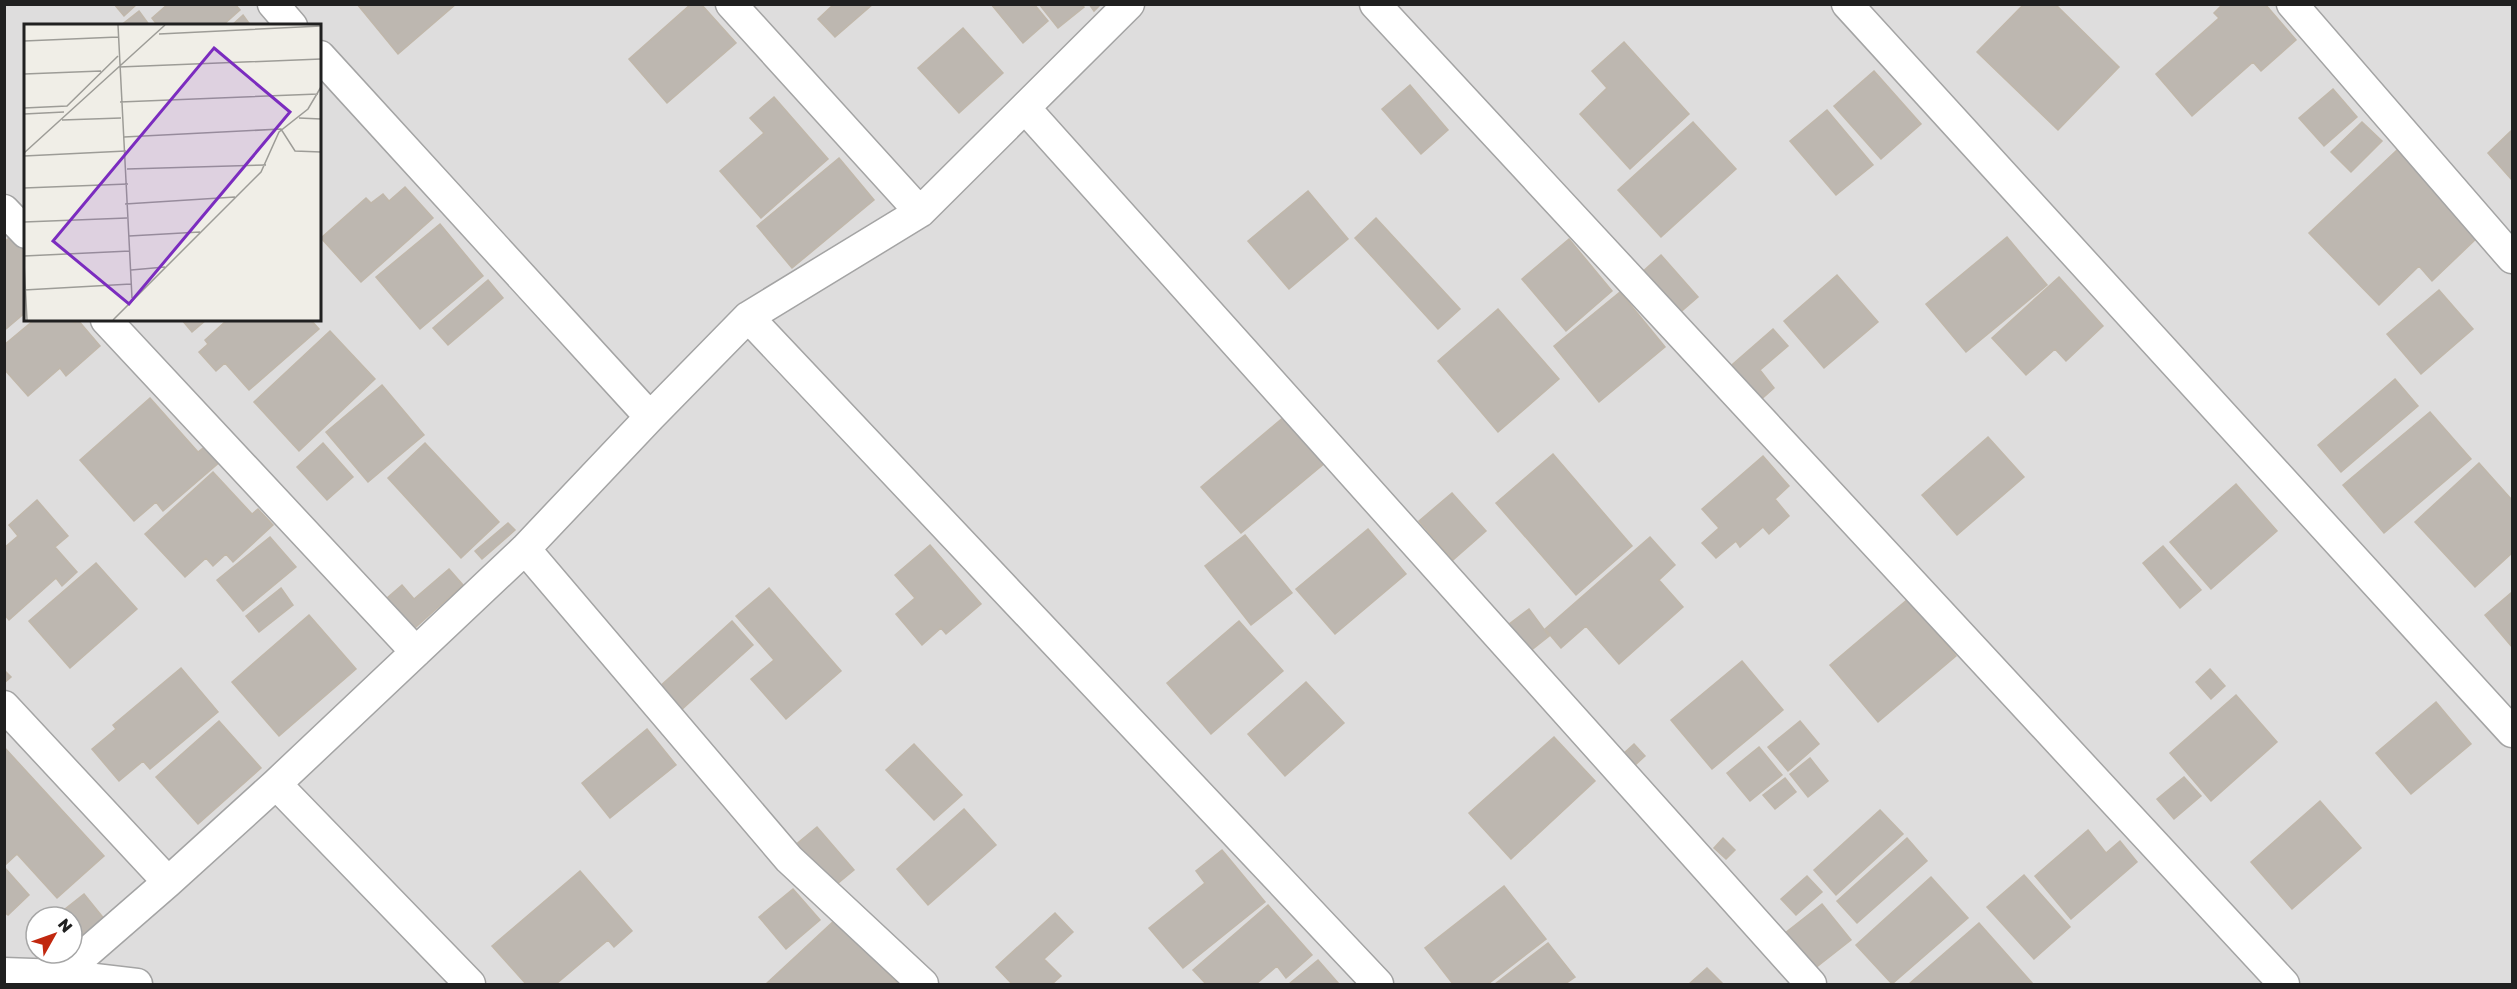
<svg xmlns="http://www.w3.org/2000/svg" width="2517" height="989" font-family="'Golos Text',sans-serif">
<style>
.residential{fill:#dedddd;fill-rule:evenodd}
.building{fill:#bdb7b0;stroke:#c0b7aa;stroke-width:1.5}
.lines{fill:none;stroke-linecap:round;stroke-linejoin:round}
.street-casing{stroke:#a4a4a4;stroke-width:33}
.street{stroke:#fff;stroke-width:30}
.inset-road{fill:none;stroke:#9d9c97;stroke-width:1.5}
.view{fill:#7b2cbf;fill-opacity:0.15;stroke:#7b2cbf;stroke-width:3}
.inset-edge{fill:none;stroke:#202020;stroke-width:3}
</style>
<rect width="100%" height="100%" fill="#f0eee7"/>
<path class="residential" d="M4,5H2512V984H144L5,970ZM26,26H320V320H26ZM36,917H72V953H36Z"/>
<path class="building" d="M114,4H137L124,16Z
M168,4H235L240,10L222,26H158L152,18Z
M357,4H456L398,54Z
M691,4H701L736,43L667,103L629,59Z
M834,4H873L835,37L818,19Z
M991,4H1034L1048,21L1023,43Z
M1039,4H1082L1084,7L1058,28Z
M1089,4H1101L1094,11Z
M2024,4H2055L2119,67L2058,130L1977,52Z
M2223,4H2265L2296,40L2261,71L2253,62L2192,116L2156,74L2219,18L2214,13Z
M139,11L150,26H120Z
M243,15L251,26H231Z
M963,28L1003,73L959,113L918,68Z
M1624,42L1689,114L1630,169L1580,114L1607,88L1592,71Z
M1874,71L1921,124L1881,159L1834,106Z
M1410,85L1448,130L1421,154L1382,109Z
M2333,89L2357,117L2324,146L2299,118Z
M774,97L828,159L761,218L720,171L764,133L750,118Z
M1827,110L1873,165L1836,195L1790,141Z
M1693,122L1736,169L1661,237L1618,190Z
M2362,122L2382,141L2351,172L2331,152Z
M2512,130V180L2488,153Z
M2397,150L2479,236L2432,281L2419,266L2379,305L2309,233Z
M839,158L874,200L792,268L757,226Z
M405,187L433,218L361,282L321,238L366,198L371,203L383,194L389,201Z
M1308,191L1348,239L1289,289L1248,241Z
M1376,218L1460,309L1438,329L1355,238Z
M440,224L483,276L420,329L376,277Z
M13,235L26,249V312L6,329L4,326V242Z
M2007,237L2047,285L1966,352L1926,304Z
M1569,239L1612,291L1566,331L1522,279Z
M1661,255L1698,297L1676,316L1640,274Z
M1837,275L1878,322L1824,368L1784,321Z
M2059,277L2103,326L2066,361L2055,349L2026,375L1992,338Z
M488,280L503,298L448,345L433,328Z
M2439,290L2473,329L2421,374L2387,334Z
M1620,292L1665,347L1599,402L1554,346Z
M1498,309L1559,379L1498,432L1438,361Z
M34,320H71L75,323L78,320L100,346L66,376L60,368L28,396L4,369V345Z
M182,320H206L192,332Z
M227,320H311L319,329L249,390L225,363L216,371L199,352L208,344L205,340Z
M1773,329L1788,346L1760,370L1774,388L1756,404L1726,370Z
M330,331L375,379L299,451L254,402Z
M2395,379L2418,406L2341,472L2318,445Z
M382,385L424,435L368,482L326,432Z
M150,398L198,452L207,445L221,461L163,511L156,502L134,521L80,460Z
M2430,412L2471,459L2384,533L2343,485Z
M1285,416L1325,463L1241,533L1201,487Z
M1988,437L2024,477L1957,535L1922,495Z
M323,443L353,477L327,500L297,467Z
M425,443L499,522L461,558L388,478Z
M1553,454L1632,546L1576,595L1496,503Z
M1763,456L1789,486L1775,499L1789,516L1769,534L1763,527L1740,547L1736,541L1716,558L1702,543L1719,528L1702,509Z
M2479,463L2512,500V553L2475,587L2415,522Z
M213,472L252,514L258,509L273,525L233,562L226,554L213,566L206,558L185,577L145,534Z
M2236,484L2277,531L2211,589L2170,542Z
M1452,493L1486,531L1453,560L1419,521Z
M37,500L68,536L55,547L77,572L62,586L56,578L9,620L4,614V548L18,536L9,525Z
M508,523L515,530L482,559L475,551Z
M1368,529L1406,574L1335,634L1296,589Z
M1245,535L1292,593L1251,625L1205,566Z
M270,537L296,567L243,611L217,580Z
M1650,537L1675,565L1659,580L1683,607L1619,664L1586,626L1561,648L1545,629Z
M930,545L981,604L946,634L941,628L922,645L896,614L915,598L895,575Z
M2163,546L2201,590L2180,608L2143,563Z
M96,563L137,609L70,668L29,621Z
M449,569L463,585L407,635L380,604L402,585L414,599Z
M281,588L293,605L259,632L246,616Z
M769,588L841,671L786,719L751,679L774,660L736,616Z
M2512,592V647L2485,615Z
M1908,599L1956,656L1878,722L1830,665Z
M1529,609L1549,636L1529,652L1508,625Z
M309,615L356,669L279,736L232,682Z
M732,621L753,645L679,712L658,688Z
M1239,621L1283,671L1211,734L1167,683Z
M1742,661L1783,710L1712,769L1671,720Z
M181,668L218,712L150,769L143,761L119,781L92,749L116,729L113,725Z
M2210,669L2225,686L2211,699L2196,682Z
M4,670L11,677L4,683Z
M1306,682L1344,723L1285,776L1248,734Z
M2236,695L2277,742L2211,801L2170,753Z
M2436,702L2471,744L2411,794L2376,753Z
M219,721L261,768L198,824L156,777Z
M1800,721L1819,744L1788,771L1768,747Z
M647,729L676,765L610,818L582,783Z
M1554,737L1595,781L1511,859L1469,813Z
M914,744L962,795L934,820L886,770Z
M1634,744L1645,756L1634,766L1623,754Z
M4,747L104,856L57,898L17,854L4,866Z
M1759,747L1782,775L1750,801L1727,773Z
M1810,758L1828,781L1808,797L1790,774Z
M2184,777L2201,796L2174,819L2157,799Z
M1785,778L1796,792L1775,809L1763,795Z
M2320,801L2361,848L2292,909L2251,862Z
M964,809L996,845L928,905L897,869Z
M1880,810L1903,834L1836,895L1814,870Z
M817,827L854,870L831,889L794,846Z
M2088,830L2106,853L2120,841L2137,862L2071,919L2035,876Z
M1723,838L1735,850L1726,859L1714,848Z
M1907,838L1927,861L1857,923L1837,901Z
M1222,850L1265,902L1183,968L1149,928L1205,883L1196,871Z
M5,868L29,895L8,915L4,912Z
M580,871L632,931L614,947L608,940L556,984H526L492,946Z
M2024,875L2070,927L2034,959L1987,907Z
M1807,876L1822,892L1796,915L1781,899Z
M1931,877L1968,918L1892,984L1856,945Z
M1504,886L1546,939L1488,984H1453L1425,948Z
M793,889L820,920L786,949L759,917Z
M84,894L105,920L72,947V917H55Z
M1822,904L1851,940L1814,969L1785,933Z
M1268,905L1312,955L1286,978L1277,966L1256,984H1206L1193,970Z
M1055,913L1073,932L1044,959L1061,976L1052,984H1012L996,967Z
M837,918L898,984H766Z
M1979,923L2033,984H1909Z
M1548,943L1575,977L1565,984H1495Z
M1318,960L1339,984H1289Z
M1707,968L1723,984H1689Z"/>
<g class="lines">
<defs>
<path id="street" d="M273,4L292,26
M731,4L920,212
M1375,4L2284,984
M1847,4L2512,732
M2292,4L2512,258
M320,56L650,417
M1025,108L1811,984
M4,210L26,233
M748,317L1378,984
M106,320L416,652
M525,549L789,859L923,984
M4,706L168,882
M276,784L470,984
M4,973L61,975L137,984
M61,975L168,882L276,784L525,549L650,417L748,317L920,212L1129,4"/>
</defs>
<use href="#street" class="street-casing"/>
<use href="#street" class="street"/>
</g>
<g transform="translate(24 24)">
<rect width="297" height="297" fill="#f0eee7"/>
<path class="inset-road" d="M94,1L108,274M135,10L297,2M0,17L94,13M95,43L297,35M0,50L77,47M96,78L294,70M0,84L43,82L94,32M0,90L40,88M275,94L297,95M38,96L97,94M100,113L257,105L271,127L297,128M0,129L141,1M0,132L102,127M103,145L242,141M0,164L104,160M101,180L211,173M0,198L103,194M105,212L176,208M0,232L106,227M0,239L3,296M107,246L141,243M0,266L107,260M89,296L237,148L255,108L284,85L297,63"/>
<path class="view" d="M190,24L266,88L105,280L29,217Z"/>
<rect width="297" height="297" class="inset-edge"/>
</g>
<rect width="2517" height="989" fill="none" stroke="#202020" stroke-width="12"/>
<g transform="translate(54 935) rotate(50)"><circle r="28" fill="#ffffff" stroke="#a6a6a6" stroke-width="1.5"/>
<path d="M0-4.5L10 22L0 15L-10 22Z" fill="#c1280f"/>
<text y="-9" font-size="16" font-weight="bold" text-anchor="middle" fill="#202020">N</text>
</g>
</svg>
